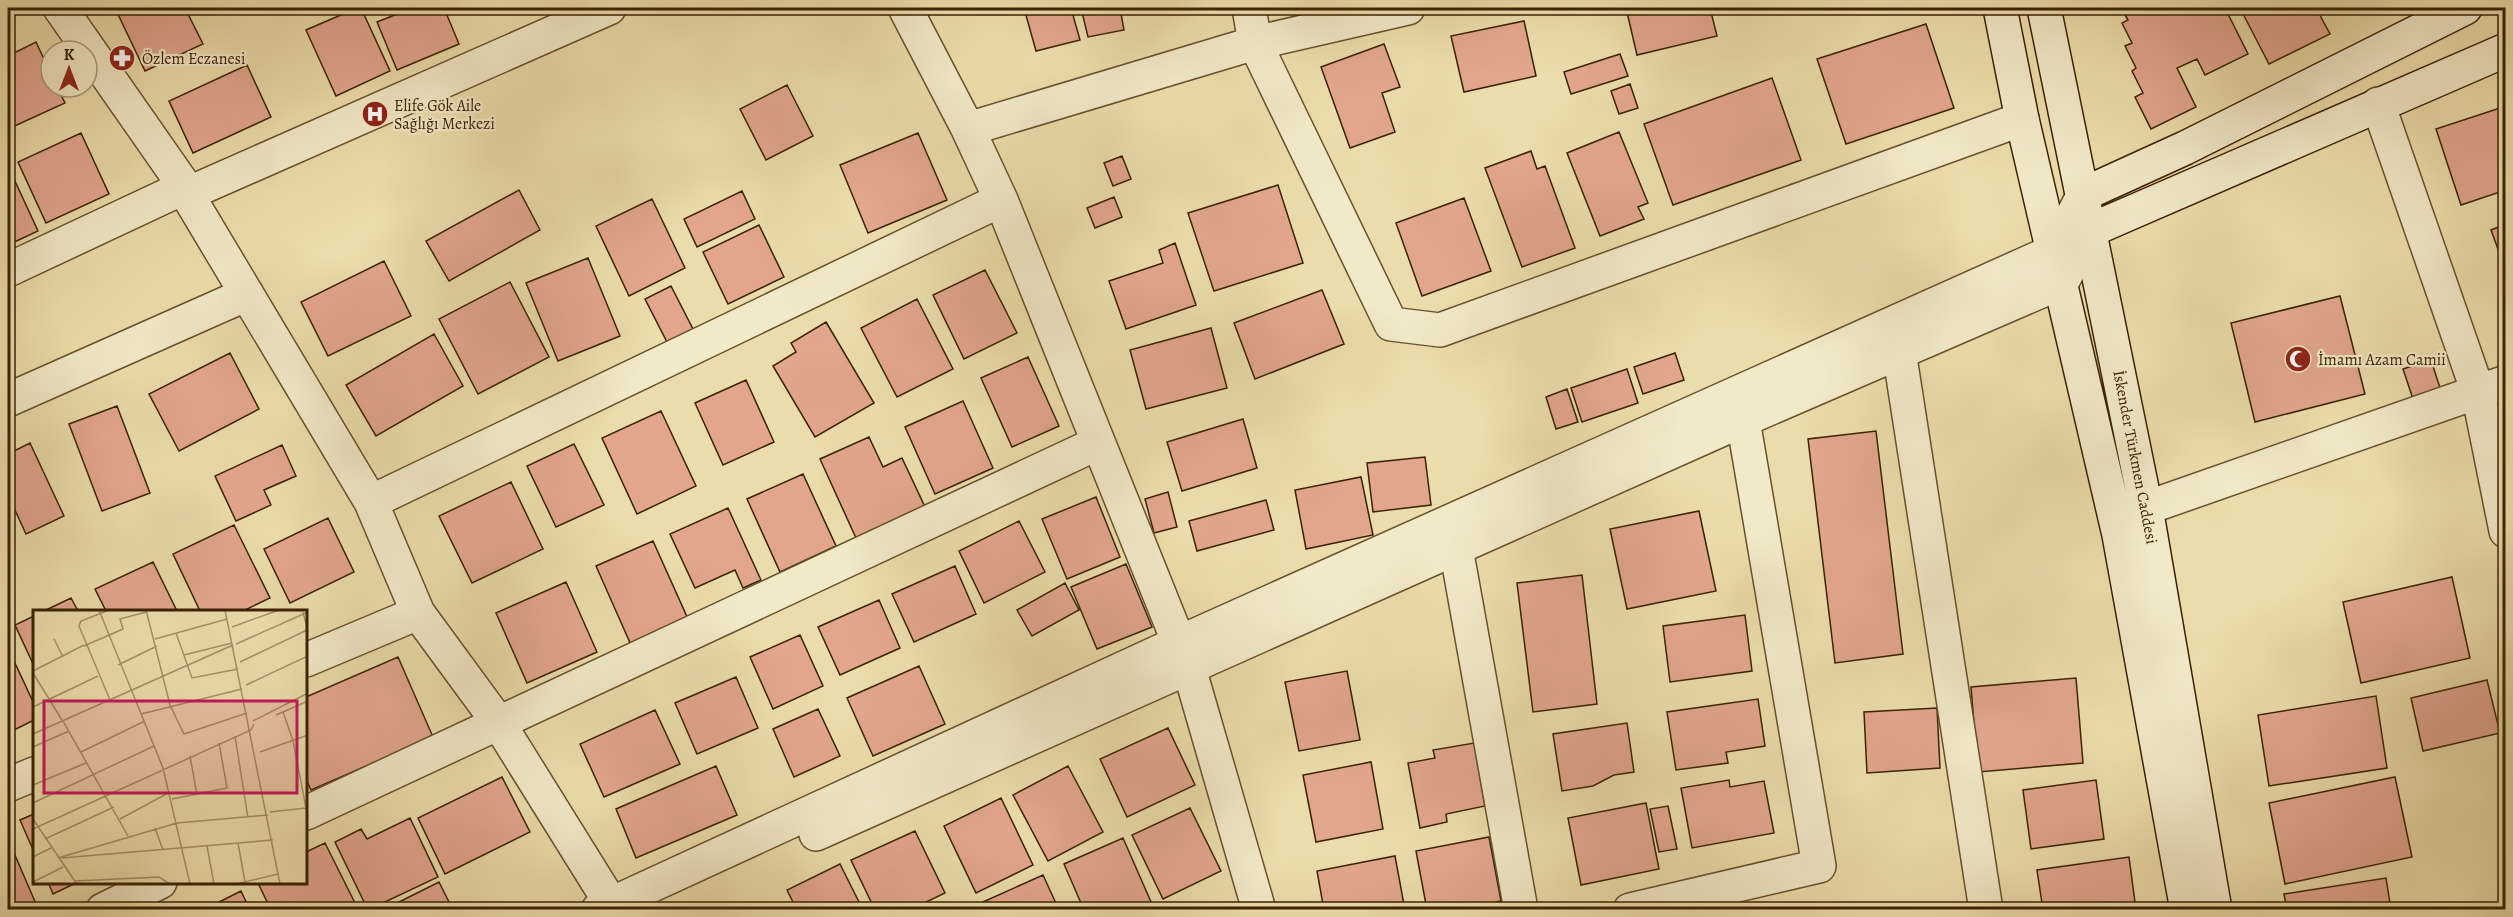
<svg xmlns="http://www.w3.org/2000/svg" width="2513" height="917" font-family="Alegreya,serif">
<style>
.building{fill:#e2a68d;stroke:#3a2201;stroke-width:1.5}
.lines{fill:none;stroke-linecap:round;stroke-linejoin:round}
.minor-casing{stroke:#66512c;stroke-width:36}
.tertiary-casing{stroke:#66512c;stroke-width:36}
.secondary-casing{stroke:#3a2201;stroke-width:36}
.minor{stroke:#f2e9c8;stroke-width:33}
.tertiary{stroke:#f2e9c8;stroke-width:33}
.secondary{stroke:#f2e9c8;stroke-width:33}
.labels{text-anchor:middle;stroke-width:4.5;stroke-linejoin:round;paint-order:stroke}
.poi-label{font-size:16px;fill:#3a2201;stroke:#f2e9c8;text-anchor:start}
.street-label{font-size:16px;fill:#3a2201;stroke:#f2e9c8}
.inset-road{fill:none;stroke:#a49267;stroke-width:1.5}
.view{fill:#c2185b;fill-opacity:0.15;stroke:#c2185b;stroke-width:3}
.inset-edge{fill:none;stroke:#3a2201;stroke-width:3}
</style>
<rect width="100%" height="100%" fill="#ebddab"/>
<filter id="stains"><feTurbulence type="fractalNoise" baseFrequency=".00333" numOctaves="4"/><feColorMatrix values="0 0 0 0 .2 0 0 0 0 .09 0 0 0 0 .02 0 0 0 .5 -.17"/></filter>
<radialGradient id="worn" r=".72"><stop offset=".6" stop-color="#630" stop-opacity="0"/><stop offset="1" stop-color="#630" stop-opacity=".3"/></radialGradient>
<path class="building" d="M115,8H185L203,44L145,71Z
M357,8H361L390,71L336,96L306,30Z
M412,8H444L459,44L397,70L377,22Z
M1024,8H1071L1080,40L1036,51Z
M1081,8H1120L1124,30L1088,37Z
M1626,8H1710L1717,36L1637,55Z
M2121,8H2225L2248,54L2205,75L2197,59L2177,68L2196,107L2151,129L2135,97L2143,93L2132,71L2136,68L2125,46L2132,43L2122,23L2128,20Z
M2240,8H2316L2330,34L2269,64Z
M1524,21L1536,76L1464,92L1451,36Z
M1926,24L1954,108L1846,144L1817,59Z
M36,42L51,74V87H57L65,103L8,129V56Z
M1384,44L1400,87L1382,93L1395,132L1350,148L1321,67Z
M1620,54L1628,76L1571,94L1564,72Z
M247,65L271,117L193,153L169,101Z
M1772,78L1801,160L1673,205L1644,124Z
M1630,84L1638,108L1619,114L1611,91Z
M787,85L813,136L766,160L740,109Z
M2506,106V190L2461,205L2436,129Z
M1619,132L1648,203L1638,207L1644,219L1600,236L1567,153Z
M81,133L109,194L46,223L18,162Z
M918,133L947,200L868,233L840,165Z
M1531,151L1537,169L1545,166L1575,248L1522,267L1485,168Z
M1122,156L1131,179L1113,186L1104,163Z
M8,166L38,231L8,245Z
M1278,185L1303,263L1214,291L1188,213Z
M519,190L540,230L449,281L426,241Z
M742,191L755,219L697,247L684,219Z
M1114,197L1122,217L1095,228L1087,208Z
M1464,198L1491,271L1422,296L1396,223Z
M652,199L685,268L629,296L596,226Z
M2506,224V271L2491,230Z
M759,225L784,277L728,304L703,252Z
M1175,243L1196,305L1126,329L1109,281L1163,263L1159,250Z
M588,258L620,336L558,361L526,283Z
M384,261L411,316L328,356L301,302Z
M985,270L1017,333L964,359L933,295Z
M510,282L549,357L478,394L439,319Z
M671,286L694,331L668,344L645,299Z
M1322,290L1344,344L1255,379L1234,323Z
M2340,296L2365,394L2255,422L2231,323Z
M917,299L953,369L897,397L861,328Z
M826,322L874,403L815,437L773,366L796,352L791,343Z
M1211,328L1227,388L1146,409L1130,350Z
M434,334L463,386L376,436L346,385Z
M230,353L259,409L179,451L149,394Z
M1675,353L1684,380L1643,394L1634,367Z
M1028,357L1059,426L1012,447L981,378Z
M2431,360L2441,391L2413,399L2403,369Z
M1627,369L1638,403L1582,422L1571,388Z
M746,380L774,442L723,465L695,403Z
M1567,389L1578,422L1556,429L1546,397Z
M963,401L993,468L935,494L905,427Z
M117,406L150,493L102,511L69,424Z
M661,411L696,486L637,514L602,438Z
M1243,419L1257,468L1182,491L1167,442Z
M1876,431L1903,654L1835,663L1808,439Z
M869,437L883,467L902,458L925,507L856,538L820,459Z
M30,443L64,516L26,534L8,495V454Z
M574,444L604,505L556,527L527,466Z
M282,445L296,476L264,490L271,505L236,521L215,476Z
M1425,457L1431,505L1373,512L1367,463Z
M803,474L836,546L780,572L747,499Z
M1361,477L1373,535L1306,549L1295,490Z
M511,482L543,549L472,583L439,516Z
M1168,492L1177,527L1154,533L1145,499Z
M1096,497L1120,557L1067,579L1042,519Z
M1266,500L1274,530L1197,551L1189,521Z
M728,508L761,580L743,588L735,570L695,588L670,534Z
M1699,511L1716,591L1627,609L1610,529Z
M328,518L354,572L290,603L264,549Z
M1019,521L1045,572L984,603L959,551Z
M234,525L270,598L243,611H200L173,554Z
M653,541L688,619L631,645L596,566Z
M153,562L177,611H106L95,589Z
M1126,564L1152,627L1097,649L1071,587Z
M955,566L976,614L914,642L892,594Z
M1582,575L1597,704L1533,712L1517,583Z
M2452,577L2470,658L2361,683L2343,602Z
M566,582L597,652L527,683L496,613Z
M1065,583L1079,610L1032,636L1017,610Z
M71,598L78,611H44Z
M879,600L900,648L840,675L818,627Z
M1745,615L1752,671L1670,682L1663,626Z
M34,616V666L15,625Z
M800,635L823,686L773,709L750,657Z
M8,648L34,704V720L8,733Z
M398,657L433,737L311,790L306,779V697Z
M919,666L945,724L873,756L847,698Z
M1347,671L1360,740L1299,751L1285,682Z
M736,677L758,728L697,754L675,703Z
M2076,678L2083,763L1978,772L1971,687Z
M2487,680L2500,733L2423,751L2411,698Z
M2376,696L2387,768L2269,786L2258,715Z
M1758,699L1765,746L1726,752L1728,763L1676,770L1667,712Z
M1937,708L1940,768L1867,773L1864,712Z
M818,709L840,756L794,777L773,729Z
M655,710L680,764L604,797L580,744Z
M1627,723L1634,772L1614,775L1593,786L1562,791L1553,734Z
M1168,728L1195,785L1127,817L1100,759Z
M1474,743L1485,806L1446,814L1447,822L1420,828L1408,763L1435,758L1433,750Z
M1371,762L1383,829L1316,842L1303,775Z
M716,766L737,815L636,858L616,809Z
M1068,766L1103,832L1048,861L1013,795Z
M502,777L530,832L445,874L418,818Z
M2395,777L2412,857L2285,884L2269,803Z
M1729,780L1730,787L1764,781L1774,833L1692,848L1681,788Z
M2096,780L2104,839L2031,849L2023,790Z
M1001,798L1033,865L976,893L944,826Z
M1646,803L1659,869L1581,885L1568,818Z
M1668,806L1677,849L1659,852L1650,809Z
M1190,808L1221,871L1163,899L1132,835Z
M34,814V852L20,820Z
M410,818L438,877L368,910L335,842L361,829L367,839Z
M915,831L945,893L910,910H875L851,860Z
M1489,837L1501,901L1459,910H1427L1416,851Z
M1123,838L1151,902L1135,910H1084L1064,864Z
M8,839L36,904L24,910H8Z
M325,843L358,909L271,910L258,883L306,882V852Z
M1395,856L1405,910H1324L1317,871Z
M2129,857L2136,910H2043L2037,870Z
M840,864L863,910H797L787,890Z
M1043,875L1059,910H986L983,902Z
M2386,878L2391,910H2287L2284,894Z
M48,882H78L53,894Z
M439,882L453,910H383Z
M241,891L250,910H203Z"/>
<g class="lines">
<defs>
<path id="minor" d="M60,8L185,187
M905,8L968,129L1001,200L1189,668L1259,910
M1249,8L1255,43L1391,324L1440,330L2022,119
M2378,104L2478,392L2506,531
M968,129L1255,43L1408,8
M187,194L371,502L418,613L498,722L615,910
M8,270L185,187L187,194L609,8
M1899,351L1986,910
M8,400L247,294
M371,502L1001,200
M2146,508L2506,382
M1456,548L1521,910
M306,660L418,613
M8,785L34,774
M306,813L1098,443
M103,910L160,882
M1630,910L1819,866L1743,420"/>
<path id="tertiary" d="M816,834L1743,420L2062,282L2074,260
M598,910L1178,643L2054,251L2084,194"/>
<path id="secondary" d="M2000,8L2022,119L2119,535L2187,910
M2044,8L2146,508L2215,910
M2084,194L2185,148L2465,8
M2091,230L2506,50"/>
</defs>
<use href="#minor" class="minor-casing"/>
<use href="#tertiary" class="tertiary-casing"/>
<use href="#secondary" class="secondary-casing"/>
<use href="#minor" class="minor"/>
<use href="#tertiary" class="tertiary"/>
<use href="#secondary" class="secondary"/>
</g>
<defs>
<symbol id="pharmacy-disc" viewBox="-11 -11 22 22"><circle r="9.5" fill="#8f2418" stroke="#f2e9c8"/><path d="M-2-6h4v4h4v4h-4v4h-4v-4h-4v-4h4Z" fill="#fff"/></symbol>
<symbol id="hospital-disc" viewBox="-11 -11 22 22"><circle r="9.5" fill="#8f2418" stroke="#f2e9c8"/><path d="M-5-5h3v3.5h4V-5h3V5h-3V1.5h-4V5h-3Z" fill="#fff"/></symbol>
<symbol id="mosque-disc" viewBox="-11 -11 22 22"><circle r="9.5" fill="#8f2418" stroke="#f2e9c8"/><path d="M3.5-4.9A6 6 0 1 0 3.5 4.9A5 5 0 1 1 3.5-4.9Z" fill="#fff"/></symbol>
</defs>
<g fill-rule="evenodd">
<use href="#pharmacy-disc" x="107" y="43" width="30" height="30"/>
<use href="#hospital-disc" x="360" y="99" width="30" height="30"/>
<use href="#mosque-disc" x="2283" y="344" width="30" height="30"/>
</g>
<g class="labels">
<g class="poi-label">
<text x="142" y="64">Özlem Eczanesi</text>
<text x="394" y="111">Elife Gök Aile<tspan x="394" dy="18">Sağlığı Merkezi</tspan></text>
<text x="2318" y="365">İmamı Azam Camii</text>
</g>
<g class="street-label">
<text transform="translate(2136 457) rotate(79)" y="6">İskender Türkmen Caddesi</text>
</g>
</g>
<g transform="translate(33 610)">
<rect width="274" height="274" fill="#ebddab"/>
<path class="inset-road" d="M66,0L130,158L157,274M76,0L48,11L46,16L77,90M113,0L137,95L151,124L214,103M192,0L247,274M270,2L275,22M199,17L246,0M143,23L159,68L205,59M21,29L30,47M122,29L194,9M203,34L275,2M51,36L90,19L87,9L113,2M151,45L199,33M207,52L274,20M85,55L124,36M0,61L51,35M0,63L29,110M213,75L275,46M0,97L65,66M250,102L260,131L275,208M108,104L209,79M243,105L275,91M30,111L95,226M220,111L275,83M0,124L200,35M202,126L215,208M0,137L36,121M48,142L112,111M227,142L275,125M157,146L164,185M0,175L53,153M139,189L194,178L186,133M0,193L121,136M237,202L273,198M0,209L43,273M87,209L137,182M122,218L130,240M0,219L218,120L221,114M12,229L81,197M205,233L212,272M174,236L181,274M0,247L18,238M25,248L144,213L235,205M29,248L240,230M42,271L126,267L137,274M0,272L30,257M203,274L245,264"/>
<path class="view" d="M11,91H264V183H11Z"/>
<rect width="274" height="274" class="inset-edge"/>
</g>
<rect width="2513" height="917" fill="none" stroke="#ebddab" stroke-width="30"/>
<rect x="9" y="9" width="2495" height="899" fill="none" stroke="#3a2201" stroke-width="3"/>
<rect x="15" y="15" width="2483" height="887" fill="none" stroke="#3a2201" stroke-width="1.5"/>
<g transform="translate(69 69)"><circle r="28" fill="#f2e9c8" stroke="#a89978" stroke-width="1.5"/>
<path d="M0-4.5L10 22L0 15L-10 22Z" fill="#8f2418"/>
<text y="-9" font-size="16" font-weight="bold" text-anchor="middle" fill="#3a2201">K</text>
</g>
<rect width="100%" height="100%" filter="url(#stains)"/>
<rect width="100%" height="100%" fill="url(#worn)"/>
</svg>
